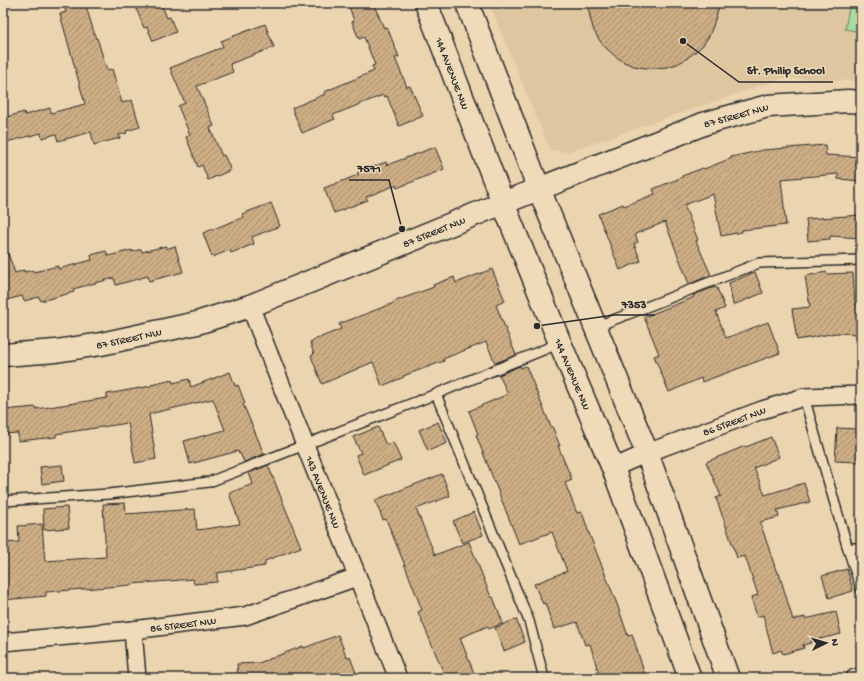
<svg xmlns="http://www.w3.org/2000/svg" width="864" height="681" font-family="'Gochi Hand',sans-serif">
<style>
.built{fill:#dec6a1}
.green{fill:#a9dc9e;stroke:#6a8464}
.building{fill:url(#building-hatch);stroke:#2b2b2b}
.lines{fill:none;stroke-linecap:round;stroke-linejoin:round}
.lane-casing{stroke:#2b2b2b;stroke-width:12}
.street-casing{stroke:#2b2b2b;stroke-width:20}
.secondary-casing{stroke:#2b2b2b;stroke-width:25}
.lane{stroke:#efdbb9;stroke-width:9}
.street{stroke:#efdbb9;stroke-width:17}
.secondary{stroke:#efdbb9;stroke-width:22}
.labels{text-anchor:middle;stroke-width:3;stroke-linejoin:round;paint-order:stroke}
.street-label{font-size:11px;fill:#2b2b2b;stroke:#efdbb9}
.leader{fill:none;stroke:#2b2b2b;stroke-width:1.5}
.callout-dot{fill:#2b2b2b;stroke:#efdbb9;stroke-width:1.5}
.callout-label{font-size:12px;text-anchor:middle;font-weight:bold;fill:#2b2b2b;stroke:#efdbb9;stroke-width:3;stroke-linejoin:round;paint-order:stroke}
</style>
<defs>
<pattern id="building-hatch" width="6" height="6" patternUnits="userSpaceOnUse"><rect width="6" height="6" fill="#cdae85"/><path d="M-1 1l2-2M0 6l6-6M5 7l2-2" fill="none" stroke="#a78e6d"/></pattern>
</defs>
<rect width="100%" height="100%" fill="#ebd4b0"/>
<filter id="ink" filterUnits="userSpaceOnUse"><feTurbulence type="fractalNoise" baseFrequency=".025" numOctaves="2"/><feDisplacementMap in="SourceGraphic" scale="8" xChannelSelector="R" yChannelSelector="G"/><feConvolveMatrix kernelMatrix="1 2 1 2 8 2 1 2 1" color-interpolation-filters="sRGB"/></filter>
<g filter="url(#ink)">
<path class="built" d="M489,3H861V81L784,78L567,152L550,150Z"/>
<path class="green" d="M850,3H861V32L845,29Z"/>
<path class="building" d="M63,3H85L96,39L97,38L107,70L112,69L122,103L132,100L140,127L126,131L127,133L119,135L120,138L94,145L91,132L58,141L56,134L42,138L41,133L3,143V118L24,112L25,115L50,108L51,113L85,104L60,14L66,12Z
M134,3H161L167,18L170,17L176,32L153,41L147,27L144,28Z
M348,3H373L384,28L387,27L399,57L395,58L407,87L410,86L423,116L399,126L387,96L384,97L383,95L333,115L335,119L302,133L292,108L325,94L324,92L374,71L372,66L375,65L364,37L359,39L352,22L354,21Z
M587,3H720L713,26L709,36L703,45L695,52L686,59L677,64L667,67L656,68H645L634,66L624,62L615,56L607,49L600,41L594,31L591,21Z
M265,24L274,47L230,64L233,72L197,86L214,126L210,128L222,156L224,155L231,170L208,180L202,165L198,167L186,137L190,135L178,106L185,103L170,68L223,47L221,41Z
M825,145L826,155L861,157V181L838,179V174L781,179L786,225L742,230V232L721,236L713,194L684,205L698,240L696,241L711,275L689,284L665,222L635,234L638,242L634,244L641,261L620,270L598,214L623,204L624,206L655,194L653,189L683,177L682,176L703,168L704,169L732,158L731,157L763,150Z
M435,147L444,169L397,188L396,185L366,197L368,200L334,213L324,188L358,175L357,173L386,162L387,165Z
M271,203L280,226L252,237L254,244L231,253L230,250L212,257L203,233L244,217L242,214Z
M861,215V238L830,236V239L808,241L806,219Z
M3,245H5L15,273L24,270V272L33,270L34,272L58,266V269L92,260L91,255L106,251L108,256L132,250V252L141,249L142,252L166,246V249L175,246L183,272L149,281L148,276L116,285L114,278L73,289L74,292L41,301L39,297L24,301L22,296L3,301Z
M492,269L505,301L496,305L516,355L495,363L486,342L443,359L444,361L403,376L404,377L382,386L373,362L322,384L311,356L314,354L310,343L314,341V340L341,329L339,324L394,303L393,302L434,287L433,285L454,277L456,283Z
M755,272L763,293L733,305L729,283Z
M826,272L827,274L853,273L855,304H861V334L836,333L797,340L792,309L810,307L805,276Z
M715,287L716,288H717L725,308L716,312L726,338L768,322L780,353L702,382L701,378L669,392L654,356L659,354L644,317L687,300L694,297L693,295Z
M520,366L521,368L526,366L551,427L552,426L560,446H558L572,480L565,483L577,513L582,512L590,536L617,604L628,636L632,634L646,678H600L590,644L585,645L577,622L554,629L545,603L543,604L534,584L567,571L552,532L519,544L476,435L478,434L469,411L508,394L499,375Z
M230,372L235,386L238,385L245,403L243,404L260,444V445L264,454L244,462L240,453L239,454L238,451L190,464L184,441L225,430L213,399L149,414L156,459L135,463L128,423L56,434V437L18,441V433L3,434V410L36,407V409L107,398V394L151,386V385L172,380L173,383L189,379L191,387Z
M438,422L447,443L428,451L419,430Z
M378,427L386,445L393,442L401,460L364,475L356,455L361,453L353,437Z
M837,428L857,429V437H861V462L835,461Z
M771,437L779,457L754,468L765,495L804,483L810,502L777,510L779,517L760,522L777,573H779L793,620L805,617V619L836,612L841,634L811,641V643L803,645L804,648L783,654L781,650L773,653L763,615L757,617L751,597L758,595L745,556L737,558L726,526L716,498L721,496L706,462L745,446L746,447Z
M62,465L64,481L42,484L40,467Z
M268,465L301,547L265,561V566L217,573V582L194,584L193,579L132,584V585L46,592V596L3,600V543L19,542L18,526L42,524L45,561L106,557L103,504L125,503L126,514L195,509L197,530L240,524L229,493L253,484L249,473Z
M442,474L450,496L416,509L435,555L469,542L491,597H493L503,623L489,629L488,626L460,638L476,678H446L418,612L422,610L404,563L386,519L383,520L375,500Z
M67,507L69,528L44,530L43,509Z
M474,512L483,535L462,543L453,521Z
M847,569L853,591L829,598L822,576Z
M516,619L525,642L504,651L495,628Z
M338,635L347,658L350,657L358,678H238L237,664L259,663L303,646L304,648Z"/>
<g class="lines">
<defs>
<path id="lane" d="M595,327L759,263L861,260
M804,397L848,549
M3,501L109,494L209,482L436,394
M861,547L848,549L861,589
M544,678L529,621L436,394L560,343"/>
<g id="street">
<path id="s1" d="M250,306L305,445L398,678"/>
<path id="s2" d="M613,468L647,453L762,410L804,397L861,395"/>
<path d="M133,630L137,678"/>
<path id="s3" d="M3,642L133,630L245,616L357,577"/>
<path d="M855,678L861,677"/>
</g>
<g id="secondary">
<path id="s4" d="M426,3L503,203L560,343L613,468L690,678"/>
<path d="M467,3L539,189L647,453L728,678"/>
<path id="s5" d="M3,355L56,351L101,344L197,323L250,306L503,203L706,123L768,106L848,101L861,102"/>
</g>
</defs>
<use href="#lane" class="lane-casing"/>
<use href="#street" class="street-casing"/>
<use href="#secondary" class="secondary-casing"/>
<use href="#lane" class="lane"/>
<use href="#street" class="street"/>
<use href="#secondary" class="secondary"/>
</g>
</g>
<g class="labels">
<g class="street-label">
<text dy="4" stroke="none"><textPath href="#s4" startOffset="75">144 AVENUE NW</textPath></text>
<text dy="4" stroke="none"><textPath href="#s5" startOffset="775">87 STREET NW</textPath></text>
<text dy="4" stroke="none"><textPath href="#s5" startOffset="451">87 STREET NW</textPath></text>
<text dy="4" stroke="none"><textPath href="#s5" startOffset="127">87 STREET NW</textPath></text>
<text dy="4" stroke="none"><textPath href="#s4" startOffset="399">144 AVENUE NW</textPath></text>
<text dy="4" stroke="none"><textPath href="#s2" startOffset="130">86 STREET NW</textPath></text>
<text dy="4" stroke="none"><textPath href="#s1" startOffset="200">143 AVENUE NW</textPath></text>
<text dy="4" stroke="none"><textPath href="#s3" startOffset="181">86 STREET NW</textPath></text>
</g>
</g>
<path class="leader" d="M683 41L739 82H833M402 229L389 180H349M537 326L614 315H655"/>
<g class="callout-dot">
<circle cx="683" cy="41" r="4"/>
<circle cx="402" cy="229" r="4"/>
<circle cx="537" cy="326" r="4"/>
</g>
<g class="callout-label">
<text x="786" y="74">St. Philip School</text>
<text x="369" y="172">7571</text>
<text x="634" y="308">7353</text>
</g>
<rect width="864" height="681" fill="none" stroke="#efdbb9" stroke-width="16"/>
<rect x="8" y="8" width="848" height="665" fill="none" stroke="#2b2b2b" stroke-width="1.5" filter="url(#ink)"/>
<g transform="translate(826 643) rotate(85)" stroke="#efdbb9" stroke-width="3" paint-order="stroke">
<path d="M0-3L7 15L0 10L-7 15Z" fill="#2b2b2b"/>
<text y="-6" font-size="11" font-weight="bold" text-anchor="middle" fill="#2b2b2b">N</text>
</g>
</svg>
